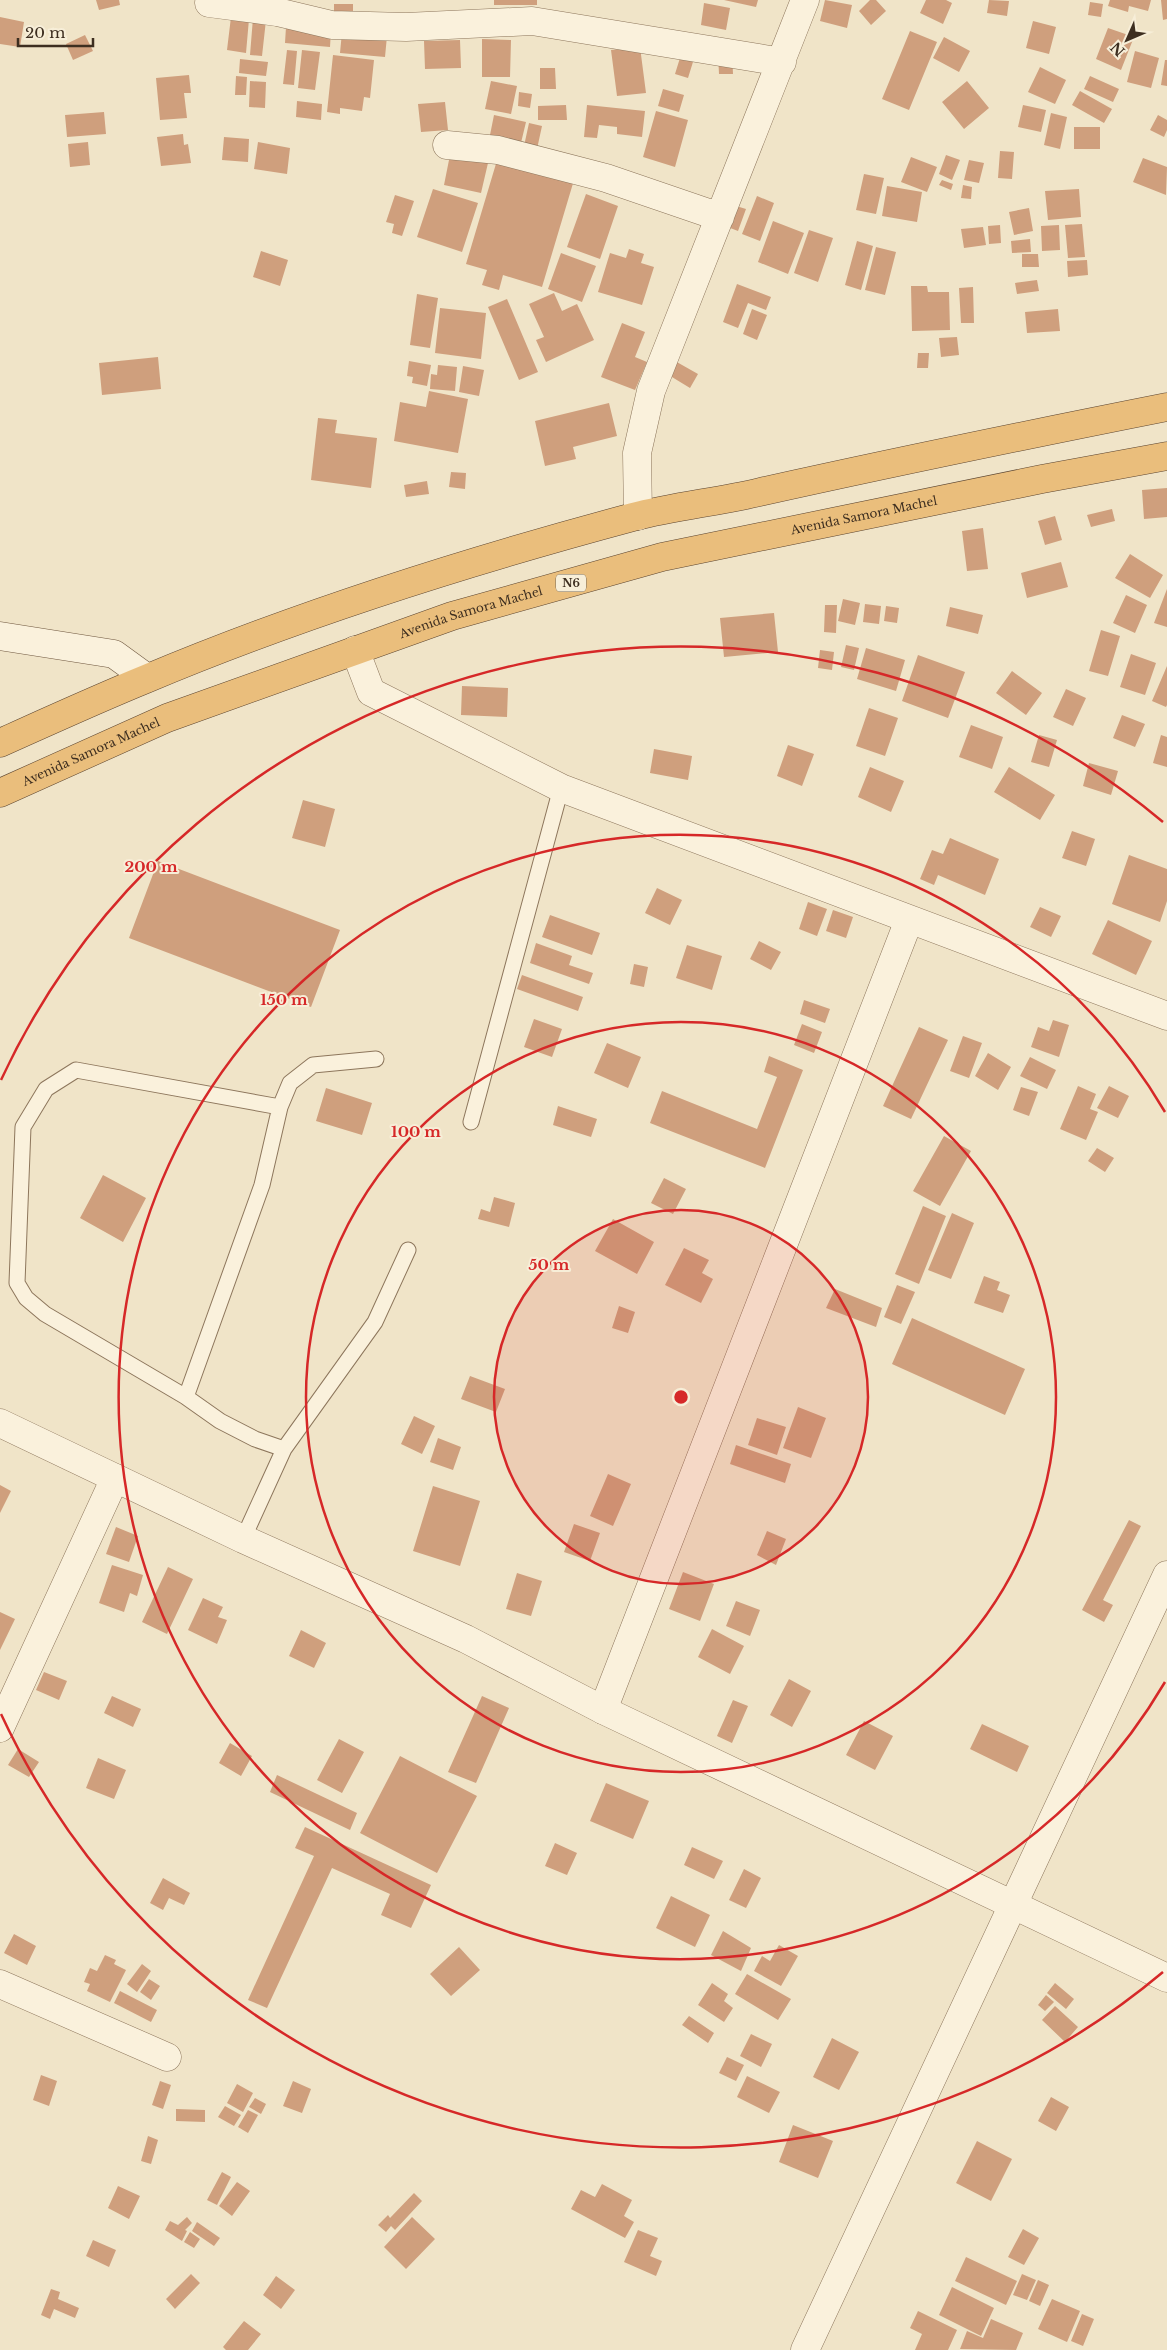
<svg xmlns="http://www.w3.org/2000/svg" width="1167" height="2350" font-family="'Libre Baskerville',serif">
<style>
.building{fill:#cf9f7d}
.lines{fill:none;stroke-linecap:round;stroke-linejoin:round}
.service-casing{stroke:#8d765c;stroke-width:17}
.minor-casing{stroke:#8d765c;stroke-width:29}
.tertiary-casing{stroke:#8d765c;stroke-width:29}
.secondary-casing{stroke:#6f573f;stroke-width:29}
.trunk-casing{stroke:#5b4430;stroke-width:29}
.service{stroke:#faf1dc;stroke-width:15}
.minor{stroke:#faf1dc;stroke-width:28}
.tertiary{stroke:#faf1dc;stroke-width:28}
.secondary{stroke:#faf1dc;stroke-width:28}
.trunk{stroke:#eabe7c;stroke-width:28}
.ring{fill:none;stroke:#d62828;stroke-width:2.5}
.labels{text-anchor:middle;stroke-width:4;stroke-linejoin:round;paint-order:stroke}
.shield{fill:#f7eed8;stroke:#756857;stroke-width:1}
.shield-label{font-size:11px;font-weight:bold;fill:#3d2e20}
.street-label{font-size:12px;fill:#3d2e20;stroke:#f7eed8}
.centre{fill:#d62828;stroke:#f7eed8;stroke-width:2.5}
.ring-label{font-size:15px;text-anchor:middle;font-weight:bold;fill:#d62828;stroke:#f7eed8;stroke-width:4;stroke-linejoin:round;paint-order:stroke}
</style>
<rect width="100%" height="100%" fill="#f0e4c8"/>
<path class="building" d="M96,0H119L120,5L99,10Z
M494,0H537V5H494Z
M724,0H758L756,7Z
M825,0L852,5L847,28L820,21Z
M870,0H876L886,11L871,25L859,11Z
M926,0H946L952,3L943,24L920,13Z
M989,0L1009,1L1007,16L987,13Z
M1110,0H1151L1148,11L1129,6L1128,12L1108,6Z
M1161,0H1167V19L1163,20Z
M1090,2L1103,4L1101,17L1088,15Z
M704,3L730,8L726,30L701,25Z
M334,4H353V18H334Z
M0,17L24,22L20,47L0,44Z
M231,17L249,19L246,53L227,50Z
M253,18L266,20L262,56L250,55Z
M1033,21L1056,27L1049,54L1026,48Z
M286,27L331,30L330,47L285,43Z
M1108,28L1134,37L1121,70L1096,59Z
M910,31L937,42L909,110L882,99Z
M342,32L387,36L385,57L340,53Z
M85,35L93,51L73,60L66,44Z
M944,37L970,51L959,72L933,58Z
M482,39L511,40L510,77H482Z
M460,40L461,68L425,69L424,41Z
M684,45L697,49L688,78L675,74Z
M640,47L646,93L617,96L611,50Z
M287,50L297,51L294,85L283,84Z
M302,50L320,52L315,90L298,88Z
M1135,51L1159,58L1151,88L1127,82Z
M718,53H732L733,74H719Z
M333,55L374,60L370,98L364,97L362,111L340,108V114L327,112Z
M240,59L268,62L266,76L239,73Z
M1165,60H1167V86L1161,85Z
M1040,67L1066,80L1055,104L1028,92Z
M540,68H555L556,89H540Z
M189,75L191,93H184L187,118L160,120L156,78Z
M236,76L247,77L246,95H235Z
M1090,76L1119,89L1113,102L1084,89Z
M250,81L266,82L265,108L249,107Z
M491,81L517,86L511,114L485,109Z
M967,81L989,108L964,129L942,102Z
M663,89L684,95L679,112L658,106Z
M1080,91L1112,109L1104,123L1072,105Z
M519,92L532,94L530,108L518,106Z
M297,101L322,104L321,120L296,117Z
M445,102L448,130L421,132L418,104Z
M566,105L567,120H538V106Z
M587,105L645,111L642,137L617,134V127L599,125L597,138L584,137Z
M1023,105L1046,110L1041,132L1018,127Z
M656,111L688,120L675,167L643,157Z
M104,112L106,134L67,137L65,115Z
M1051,113L1067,117L1060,149L1044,145Z
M494,115L526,122L520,147L489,140Z
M1158,115L1167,120V130L1164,137L1150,130Z
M529,123L542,126L537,149L524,146Z
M1074,127H1100V149H1074Z
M183,134L184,145L188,144L191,163L161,166L157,137Z
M224,137L249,139L248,162L222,160Z
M88,142L90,165L70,167L68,144Z
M258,142L290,148L287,174L254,169Z
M1000,151L1014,152L1012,179L998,178Z
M450,155L488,163L481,193L444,185Z
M946,155L960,160L952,180L939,174Z
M498,157L574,180L542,287L503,275L499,290L482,285L487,270L466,264Z
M911,157L937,167L927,192L901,182Z
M1143,158L1167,167L1166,195L1133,182Z
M969,160L984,163L979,183L964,180Z
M864,174L884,178L876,214L856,210Z
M942,180L953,184L951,190L939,185Z
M963,185L972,187L971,199L961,198Z
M887,186L922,192L917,222L882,216Z
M433,189L478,203L462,252L417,237Z
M1079,189L1081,217L1048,220L1045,191Z
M586,194L618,206L600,259L567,247Z
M395,195L414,201L402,236L392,233L394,224L386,222Z
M757,196L774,203L760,241L742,234Z
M733,205L746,209L738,231L725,226Z
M1029,208L1033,231L1014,235L1009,212Z
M773,221L804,233L788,274L758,262Z
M1082,224L1085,257L1068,258L1065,225Z
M1000,225L1001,243L989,244L988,226Z
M1059,225L1060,250L1042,251L1041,226Z
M983,227L986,245L964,248L961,229Z
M809,230L833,238L818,282L794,273Z
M1030,239L1031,252L1012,253L1011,241Z
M857,241L873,246L861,290L845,285Z
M876,247L896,252L885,295L865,290Z
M629,249L644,254L641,263L654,267L642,305L598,292L610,253L626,258Z
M261,251L288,260L280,286L253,277Z
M561,253L596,266L582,302L548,289Z
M1022,254H1038L1039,267H1022Z
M1087,260L1088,275L1068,277L1067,261Z
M1037,280L1039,291L1017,294L1015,283Z
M737,284L771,297L766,310L748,303L738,328L723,322Z
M911,286H927L928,292H949L950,330L912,331Z
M973,287L974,323H961L959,288Z
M554,293L562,311L577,304L594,340L546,362L536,340L544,337L529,304Z
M417,294L438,298L430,348L410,345Z
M507,299L538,372L519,380L488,307Z
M440,308L486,313L481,359L435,353Z
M752,309L767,315L757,340L743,334Z
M1058,309L1060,331L1027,333L1025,312Z
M622,323L645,332L635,357L647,362L635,390L601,377Z
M957,337L959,355L941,357L939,338Z
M918,353H929L928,368H917Z
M158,357L161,389L102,395L99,363Z
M409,361L431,365L427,386L412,383L413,377L407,376Z
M675,361L698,374L690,388L667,374Z
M438,365L457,367L455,391L430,389L431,374L437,375Z
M463,366L484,370L479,396L459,392Z
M429,391L468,399L458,453L394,441L400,402L426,407Z
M609,403L617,436L573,447L576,459L545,466L535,421Z
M318,418L337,420L335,433L377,438L371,488L311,480Z
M451,472L466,473L465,489L449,487Z
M427,481L429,494L406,497L404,485Z
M1167,488V517L1144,519L1142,490Z
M1112,509L1115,521L1091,527L1087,515Z
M1055,516L1062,540L1045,545L1038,521Z
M983,528L988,569L967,571L962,531Z
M1130,554L1163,575L1150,598L1115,578Z
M1061,562L1068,587L1027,598L1021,573Z
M1167,589V627L1154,623Z
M1126,595L1147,605L1135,633L1113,623Z
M843,599L860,603L855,625L838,621Z
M865,604L881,606L879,624L863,622Z
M825,605H837L836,633L824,632Z
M886,606L899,608L897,623L884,621Z
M950,607L983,615L978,634L946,626Z
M774,613L778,652L724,657L720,618Z
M1101,630L1120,636L1108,676L1089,671Z
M846,645L859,648L854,670L841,667Z
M866,648L905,660L896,691L857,679Z
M820,650L834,652L832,670L818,668Z
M1131,654L1156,663L1145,695L1120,687Z
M918,655L965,672L948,718L902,701Z
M1167,666V705L1166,707L1152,701Z
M1012,671L1042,693L1026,715L996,693Z
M462,686L508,688L507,717L461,715Z
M1066,689L1086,698L1073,726L1053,717Z
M869,708L898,718L885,756L856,746Z
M1122,715L1145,724L1135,747L1113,738Z
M971,725L1003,737L992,769L959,757Z
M1039,735L1057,740L1049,767L1031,762Z
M1161,735L1167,737V767L1153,763Z
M788,745L814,754L802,786L777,776Z
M654,749L692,756L688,780L650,773Z
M1089,763L1118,771L1111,795L1083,786Z
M870,767L904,781L891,812L858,797Z
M1009,767L1055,795L1040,820L994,792Z
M303,800L335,809L325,847L292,838Z
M1072,831L1095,839L1086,866L1062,858Z
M950,838L999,859L985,895L938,875L934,885L920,879L932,850L943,854Z
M1129,855L1167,869V901L1160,922L1112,904Z
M158,861L340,930L311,1007L129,938Z
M657,888L682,900L670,925L645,913Z
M808,902L827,909L817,936L799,929Z
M1040,907L1061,916L1051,937L1030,927Z
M833,910L853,917L846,938L826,931Z
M550,915L600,933L592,955L542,937Z
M1108,920L1152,941L1136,975L1092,954Z
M759,941L781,952L771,970L750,959Z
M536,943L572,956L569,965L593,973L589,984L530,963Z
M687,945L722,956L712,990L676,978Z
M634,964L648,967L644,987L630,984Z
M522,975L583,997L578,1011L517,989Z
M804,1000L830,1009L825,1023L800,1014Z
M534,1019L562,1029L552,1057L524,1047Z
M1053,1020L1069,1025L1059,1057L1031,1047L1038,1027L1049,1031Z
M802,1024L822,1032L814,1053L794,1045Z
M919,1027L948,1040L911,1119L883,1106Z
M963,1036L982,1043L969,1078L950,1071Z
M607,1043L641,1057L628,1088L594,1073Z
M988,1053L1011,1067L998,1090L975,1076Z
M769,1056L803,1070L765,1168L650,1123L662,1091L757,1129L777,1077L764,1072Z
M1030,1057L1056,1070L1047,1089L1020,1076Z
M1078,1086L1096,1094L1090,1109L1098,1112L1086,1140L1060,1129Z
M1109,1086L1129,1096L1118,1118L1097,1108Z
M1021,1087L1038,1092L1029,1116L1013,1110Z
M326,1088L372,1103L362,1135L316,1121Z
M558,1106L597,1119L591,1137L553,1125Z
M944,1136L971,1151L940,1206L913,1191Z
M1097,1148L1114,1158L1105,1172L1088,1161Z
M103,1175L146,1198L123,1242L80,1218Z
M664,1178L686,1189L673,1214L651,1203Z
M494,1197L515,1203L509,1227L478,1219L481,1209L490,1212Z
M923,1206L946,1216L919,1284L895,1274Z
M952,1213L974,1223L951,1279L928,1270Z
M613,1219L654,1242L637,1274L595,1251Z
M684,1248L709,1260L702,1273L713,1279L701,1303L665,1285Z
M984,1276L1000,1282L997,1290L1010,1295L1003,1313L974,1303Z
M897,1285L915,1292L901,1324L884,1317Z
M835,1289L882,1308L876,1327L826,1308Z
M619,1306L635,1312L628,1333L612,1328Z
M912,1318L1025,1369L1005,1415L892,1364Z
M470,1376L505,1389L496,1412L461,1399Z
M798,1407L826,1418L811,1458L783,1448Z
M414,1416L435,1426L422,1454L401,1444Z
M757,1418L786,1427L777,1455L748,1445Z
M438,1438L461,1447L453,1470L430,1462Z
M736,1445L791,1464L785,1483L730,1464Z
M608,1474L631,1484L613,1526L590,1516Z
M0,1485L11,1491L0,1513Z
M433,1486L480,1501L460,1566L413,1551Z
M1129,1520L1141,1526L1103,1600L1113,1605L1104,1622L1082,1610Z
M574,1524L600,1533L590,1561L564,1552Z
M116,1527L138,1536L129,1562L106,1554Z
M767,1531L786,1539L776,1565L757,1555Z
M112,1565L143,1575L137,1596L130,1593L124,1612L99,1603Z
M168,1567L193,1579L167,1634L142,1622Z
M683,1572L714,1584L700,1621L669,1609Z
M517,1573L542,1581L531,1616L506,1609Z
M203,1598L223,1607L218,1617L227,1620L217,1644L188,1630Z
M736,1601L760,1610L750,1636L726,1626Z
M0,1612L15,1619L0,1650Z
M712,1629L744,1646L730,1674L698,1657Z
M301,1630L326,1643L314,1668L289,1656Z
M44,1672L67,1681L59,1700L36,1690Z
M789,1679L811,1691L792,1727L770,1715Z
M112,1696L141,1709L133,1727L104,1713Z
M482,1696L509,1708L476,1783L448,1772Z
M733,1700L748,1706L732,1743L717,1736Z
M864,1721L893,1736L875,1770L846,1755Z
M982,1724L1029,1746L1017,1772L970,1749Z
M339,1739L364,1752L342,1793L317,1780Z
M230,1743L252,1756L241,1776L219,1763Z
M18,1749L39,1762L29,1777L8,1765Z
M400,1756L477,1796L437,1873L360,1833Z
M98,1758L126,1770L114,1799L86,1788Z
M277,1775L357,1813L350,1830L270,1792Z
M606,1783L649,1801L633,1839L590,1821Z
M305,1827L431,1885L411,1928L381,1915L390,1894L332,1868L267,2008L248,2000L314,1856L295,1848Z
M555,1843L577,1853L567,1875L545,1866Z
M692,1847L723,1861L714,1879L684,1865Z
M744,1869L761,1878L746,1908L729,1900Z
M163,1878L190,1893L184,1905L169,1898L163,1910L150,1903Z
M671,1896L710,1915L695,1947L656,1928Z
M723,1931L751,1948L741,1971L711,1955Z
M14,1934L36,1946L27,1965L4,1953Z
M779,1945L798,1956L781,1986L754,1971L762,1956L770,1961Z
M459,1947L480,1970L451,1996L430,1974Z
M105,1955L116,1960L114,1964L126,1970L110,2002L87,1991L90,1984L84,1982L90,1968L97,1971Z
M142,1964L151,1971L137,1992L127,1984Z
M747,1974L791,1999L778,2020L735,1994Z
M149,1979L160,1986L151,2000L140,1992Z
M712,1983L728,1994L724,2001L733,2008L724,2022L698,2005Z
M1055,1983L1074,1999L1066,2009L1047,1993Z
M120,1991L157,2010L151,2022L114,2003Z
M1046,1995L1054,2002L1045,2011L1038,2005Z
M1055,2006L1078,2027L1065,2042L1042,2020Z
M689,2016L714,2033L708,2043L682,2025Z
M751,2034L772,2044L761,2067L740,2056Z
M832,2038L859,2052L839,2090L813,2077Z
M727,2057L744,2065L736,2081L719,2073Z
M41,2075L57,2081L49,2106L33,2100Z
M747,2076L780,2092L769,2113L737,2097Z
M160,2081L171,2085L163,2109L152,2105Z
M293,2081L311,2089L302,2113L283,2106Z
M237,2084L253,2093L243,2112L227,2103Z
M1051,2097L1069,2107L1056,2131L1038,2121Z
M255,2098L266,2104L261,2114L249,2107Z
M225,2106L241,2115L234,2126L218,2117Z
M176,2109L205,2110V2122L176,2121Z
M248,2110L258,2115L248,2133L238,2127Z
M793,2125L833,2141L818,2178L779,2162Z
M148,2136L158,2140L151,2164L141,2161Z
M977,2141L1012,2159L991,2201L956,2183Z
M222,2172L231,2177L217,2205L207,2200Z
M237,2182L250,2191L232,2216L219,2206Z
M602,2184L632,2200L624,2216L634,2222L625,2238L571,2209L581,2190L595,2197Z
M118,2186L140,2196L129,2219L108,2208Z
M414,2193L422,2201L395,2230L391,2226L386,2232L378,2225L388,2215L390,2218Z
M187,2217L192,2223L185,2230L187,2231L182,2241L165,2230L170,2221L178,2225Z
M412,2217L435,2239L406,2269L384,2247Z
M197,2222L220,2238L214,2246L192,2231Z
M1023,2229L1039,2238L1024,2265L1008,2257Z
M638,2230L658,2238L650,2256L662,2261L656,2276L624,2262Z
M190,2232L200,2239L194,2248L184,2242Z
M93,2240L116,2250L109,2267L86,2256Z
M966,2257L1017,2281L1006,2305L955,2281Z
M191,2274L200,2283L175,2309L166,2299Z
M1022,2274L1036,2280L1027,2300L1013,2295Z
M276,2276L295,2290L281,2309L263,2295Z
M1038,2280L1049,2285L1040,2306L1029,2301Z
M952,2287L994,2308L981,2336L939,2315Z
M51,2289L60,2292L58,2299L79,2308L75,2318L54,2309L50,2319L41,2315Z
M1052,2299L1080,2311L1067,2342L1038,2329Z
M918,2311L957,2330L948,2350H915L922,2334L910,2328Z
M1082,2314L1094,2319L1083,2346L1071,2341Z
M991,2319L1023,2333L1016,2350L960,2349L967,2331L983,2338Z
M244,2321L261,2334L248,2350H226L223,2347Z"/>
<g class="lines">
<defs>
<path id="service" d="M280,1107L76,1070L46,1089L23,1127L17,1283L26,1298L45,1314L186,1397L220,1421L255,1439L284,1449
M471,1122L561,788
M186,1397L262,1185L280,1107L290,1083L313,1065L376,1059
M243,1539L284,1449L375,1322L408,1250"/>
<path id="minor" d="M209,3L277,12L332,25L406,27L532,21L782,62
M447,145L498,150L606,178L720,217
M638,516L637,453L651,391L805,0
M355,650L371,692L561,788L1167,1016
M603,1710L909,920
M0,1728L115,1478
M0,1984L167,2057
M805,2350L1167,1575"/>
<path id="tertiary" d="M0,1423L243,1539L466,1639L603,1710L1167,1978"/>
<path id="secondary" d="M0,636L114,654L147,678"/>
<g id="trunk">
<path d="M0,743C49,721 97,699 146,679C303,613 469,561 633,517C675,506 718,502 760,492C895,462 1031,434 1167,407"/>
<path id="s1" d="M0,793L167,718L452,616L662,557L1042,479L1167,456"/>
</g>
</defs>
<use href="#service" class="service-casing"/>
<use href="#minor" class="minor-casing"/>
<use href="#tertiary" class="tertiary-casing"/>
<use href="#secondary" class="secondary-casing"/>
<use href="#trunk" class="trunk-casing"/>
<use href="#service" class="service"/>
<use href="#minor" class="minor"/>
<use href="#tertiary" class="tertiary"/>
<use href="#secondary" class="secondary"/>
<use href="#trunk" class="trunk"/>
</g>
<circle cx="681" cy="1397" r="187" fill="#d62828" fill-opacity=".12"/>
<g class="ring">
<circle cx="681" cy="1397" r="187"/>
<circle cx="681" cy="1397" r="375"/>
<path d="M1165 1682A562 562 0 1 1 1165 1112"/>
<path d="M1163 1972A750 750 0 0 1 1 1714M1 1080A750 750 0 0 1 1163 822"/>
</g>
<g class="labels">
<rect class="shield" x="556" y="574.5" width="30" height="17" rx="4"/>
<g class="shield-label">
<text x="571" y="587">N6</text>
</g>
<g class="street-label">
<text dy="4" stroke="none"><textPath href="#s1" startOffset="910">Avenida Samora Machel</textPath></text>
<text dy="4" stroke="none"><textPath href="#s1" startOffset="505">Avenida Samora Machel</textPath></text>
<text dy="4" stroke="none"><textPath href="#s1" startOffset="100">Avenida Samora Machel</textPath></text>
</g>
</g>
<circle cx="681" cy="1397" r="8" class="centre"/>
<g class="ring-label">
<text x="151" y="872">200 m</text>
<text x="284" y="1005">150 m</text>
<text x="416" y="1137">100 m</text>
<text x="549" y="1270">50 m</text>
</g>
<g transform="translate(1127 40) rotate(225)" stroke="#f7eed8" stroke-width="4" paint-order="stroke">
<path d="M0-4L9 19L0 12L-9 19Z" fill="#3d2e20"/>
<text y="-8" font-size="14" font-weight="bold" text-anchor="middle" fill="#3d2e20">N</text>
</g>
<path d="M18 38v8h75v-8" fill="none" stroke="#3d2e20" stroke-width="2.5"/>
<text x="25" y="38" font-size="15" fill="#3d2e20" stroke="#f7eed8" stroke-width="4" paint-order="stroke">20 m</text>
</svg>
